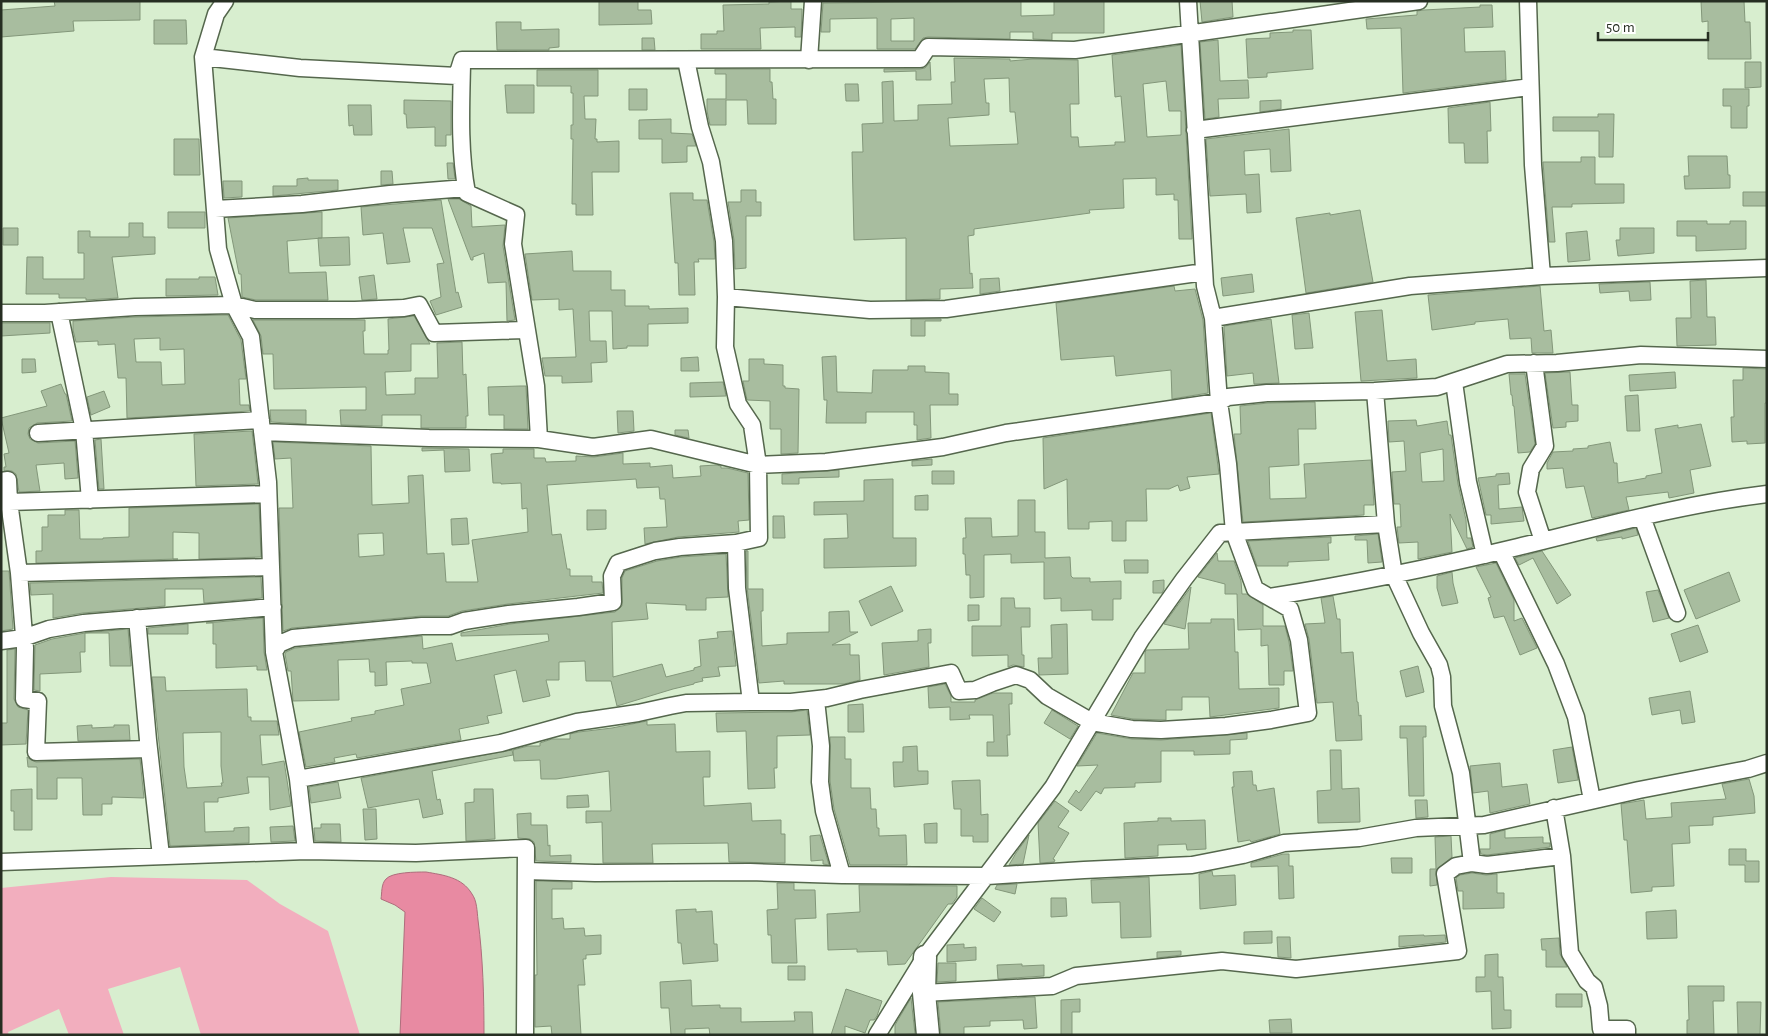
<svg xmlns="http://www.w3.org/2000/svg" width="1768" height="1036" font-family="'Alegreya Sans',sans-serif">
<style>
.green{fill:#f2aebe}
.water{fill:#e88aa2;stroke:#ae6e7c}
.building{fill:#a8bd9f;stroke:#83977a;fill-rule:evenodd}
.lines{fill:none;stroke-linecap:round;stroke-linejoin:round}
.street-casing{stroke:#55674d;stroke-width:19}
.secondary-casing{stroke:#55674d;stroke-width:25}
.street{stroke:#fff;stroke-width:16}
.secondary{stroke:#fff;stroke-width:22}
</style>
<rect width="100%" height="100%" fill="#d8eecf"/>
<path class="green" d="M111,877L247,880L280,904L328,931L360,1035H201L180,967L108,989L124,1035H69L59,1009L8,1032L9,1035H1V888Z"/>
<path class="water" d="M426,872C443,875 462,877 472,894C477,901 477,911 478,920C483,958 484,997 484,1035H400L405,912L395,905L381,899C382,893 381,884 386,879C392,872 416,872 426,872Z"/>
<path class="building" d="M54,1H140V20L73,21L74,31L1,37V10L55,6Z
M599,1H638V10H651L652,24L599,25Z
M791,1V9H802L801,37H795V27L760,28L761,49H701V34H717V31H724L723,5L769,4V2Z
M1021,1V16L1054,15V1H1104V33H1052V40L1033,39V32H1010V39L928,37L923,38L915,49H877V18L830,19V32H821L823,3ZM914,18V41H891V19Z
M1200,1H1232L1233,17L1202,22Z
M1701,1H1744L1745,22H1750L1751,59H1708V21L1702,22Z
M1480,5H1492L1493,27L1464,28L1465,52L1505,51L1506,80L1403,93L1401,28L1367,29L1366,19L1417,15V11L1424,10L1480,7Z
M154,20H186L187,44H154Z
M496,22H521V30L559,29V47L549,48V50H497Z
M1293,30H1311L1313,69L1267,73V77L1248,78L1246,39L1270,38V33L1293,32Z
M642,38H654L655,50H642Z
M1218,40L1220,81L1248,80L1249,98L1218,99L1219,117L1205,119L1200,42Z
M1181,45L1192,239H1179L1178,200H1174V194L1156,195V178L1123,179L1124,208L1089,210L1090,213L974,229V235L968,236L970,274L972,273L973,288L940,289V299L906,300V238L854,240L852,152H863L862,124L883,123L882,82L893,81L894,121L918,120V105L952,104L951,82H955L954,58L1010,59V61L1033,59L1078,60L1079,104H1070L1071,137H1078L1079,147L1115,145V142H1125L1121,96L1115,97L1112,55ZM1009,78L1010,112H1015L1018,144L950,146L948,118L989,115V103H986L984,79ZM1166,81L1169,111H1181V135L1147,137L1143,84Z
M930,62L931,80H916V71L884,72V69H920L925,68Z
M1745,62H1761V87L1745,88Z
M715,69H770V82H772L773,99H776V124H748L747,100H726V125H710L707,111V99H726V74H715Z
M537,70H598V96H584L585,119H596L595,139H597V142L619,141V172H592L593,215H576V204H572L573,139H571V125H573V93H571V86H537Z
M845,84H858L859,101H846Z
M505,85H534V113H507Z
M629,89H647V110H629Z
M1723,89H1749V106H1747V128H1731V106H1723Z
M404,100L451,101V135H446V146H435V127L407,128L406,114H404Z
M1281,100V109L1260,112V101Z
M1490,102L1491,131H1487L1488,163H1465L1464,143H1449L1448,108Z
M348,105H371L372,135H354L353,125L349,126Z
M1598,114H1614L1613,157H1599V131H1553V117H1598Z
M671,119V133L692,134L696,146H687V162L662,163V139H639V120Z
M1289,129L1291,171L1271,172L1270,149L1244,151L1245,175L1259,174L1261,212L1247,213L1246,194L1210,196L1206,139Z
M174,139H199L200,175H174Z
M1688,156H1727L1728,175H1730V188L1685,189L1684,176H1689Z
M1581,157H1595V184H1624V203L1572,204V207H1552L1555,242H1549L1543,162H1581Z
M447,163H453L455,179H448Z
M381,171H392L393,184L381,185Z
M308,178V180H338V190L273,196V186H297V179Z
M223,181H242V197L224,198Z
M741,190H756V202H761V216H746V268L735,269L734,240L728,202H741Z
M1743,192H1767V206H1743Z
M670,193H693V200H707L714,242L715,259H698L699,262H694L695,295H679L678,263H675Z
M448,199H459L471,206L472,227L505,225L503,246L515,320L507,321L506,282L488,283L484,253L473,257V260H471Z
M441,200L456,293L458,292L462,307L436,315L430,301L441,297L437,264L444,263L432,228H403L410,262L387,264L383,233L363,235L361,207Z
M1360,210L1373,282L1306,293L1296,218L1330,213V215Z
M168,212H205V228H168Z
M322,212V238L287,241L289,273L326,272L328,300H256L242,297L241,274H239L228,218Z
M1677,221H1707V224H1730V221H1746V249L1696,251V236H1677Z
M129,223H143V237H155V254L112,257L118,298L86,300V298H59V294H26L27,257H43V279H84V253H78V231H90V237H129Z
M3,228H18V245H3Z
M1620,228H1654V253L1618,256L1616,240H1620Z
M1587,231L1590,260L1568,262L1566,233Z
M349,237L350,265L320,266L318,238Z
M572,251L573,271H611V290H625V306H649V309L688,308V323L648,324V346H627V348L613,349L612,311H589L590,341H606L607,362L591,363L592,382L562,383V376H545L542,358L576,357L573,309L559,310V299L532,300L525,254Z
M1252,274L1254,292L1223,296L1221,278Z
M374,275L377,299L362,300L359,277Z
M199,277H215L218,295L166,296V279H199Z
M999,278L1000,291L980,294V279Z
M1706,280L1707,317H1715L1716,345L1677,346L1676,318H1691L1690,281Z
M1650,282L1651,300L1630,301L1629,291L1600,293L1599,284Z
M1174,286L1175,291L1195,289L1203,320L1208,393L1172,399L1171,370L1116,376L1114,356L1061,360L1056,303Z
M1540,286L1544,331L1551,330L1553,353H1532L1531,338L1510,339L1508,319L1475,322V324L1432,330L1428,295Z
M1382,310L1387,361L1416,359L1417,378L1361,381L1355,312Z
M1309,313L1313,348L1295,349L1292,315Z
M228,315L241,340L246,379H239L240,405H249L250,411L127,418L126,378H118L115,344L98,345V341L76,342L73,330V321L135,317ZM160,338V350L184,349L185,384L162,385L161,362H136L134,339Z
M414,316L430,344H411V371L385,372L386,395L415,394V378H438L437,343L462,342L463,375L466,374L468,416H466V428H421V415H382V426L341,425L340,410H366V387L274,389L273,354H263L261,336L253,320H365V331H363L364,354H388V350H389L388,319Z
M911,319H941V321H925V336H911Z
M1271,319L1279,383L1254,384L1253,373L1227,376L1224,326Z
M1,323H50V333L1,336Z
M836,356L837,392L872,393L873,370H908V366H925V372L949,373V394H958V405H930L931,438L917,440V425H914V412H866V423H826L827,400H824L822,357Z
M698,357L699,371H681V358Z
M22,359H35L36,372L22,373Z
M749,359H764V364L783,365V386H785V388L799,389L798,453L781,454V429H770V401L747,400L743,381H749Z
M1743,368L1767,369V403H1765V443L1747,444V441L1732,442L1731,417H1734L1733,380H1743Z
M1570,372L1572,405H1578V421L1566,422V427L1553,428L1545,373Z
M1675,372L1676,388L1630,391L1629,375Z
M1509,374H1525L1535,444L1530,452L1518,453L1514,406H1513L1512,395H1511Z
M723,382L726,396L690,397V383Z
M61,384L65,394H66L72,421L37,423L29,428L28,434L30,439L38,443L75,441L78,478L65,479L64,463L36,465L40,491L19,492L16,474L12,471H4V467H6L4,454L9,453L1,418L47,406L41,391Z
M520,386H526L528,429H504V415H489L488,387Z
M104,391L110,407L91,415L87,397Z
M1638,395L1640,431H1627L1625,396Z
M1315,402L1316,429H1298L1299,465L1269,467L1270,499L1306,498L1304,464L1371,460L1374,505H1364V515L1243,522L1234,434H1241L1240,406L1268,403Z
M270,410H306V424L271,422Z
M617,411H633L634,431L618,433Z
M1211,413L1219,474L1187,477L1190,488L1180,491L1178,485L1169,489H1146L1147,521H1126V541H1112V521L1089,522V529H1068L1067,479L1044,489L1043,438Z
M1416,420L1417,426L1447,421L1449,435H1451L1458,484L1466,520L1467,538H1471L1473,547L1467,549L1450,514L1452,552L1418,559V542L1399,543L1397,527H1401L1400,504H1394L1392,472L1406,471L1404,441L1389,442L1388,421ZM1443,449L1444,481L1422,482L1420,453Z
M1701,424L1711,466L1690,470L1694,493L1669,498L1668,492L1626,497L1629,510L1592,518L1584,486L1566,488L1563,468L1547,469V463L1553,452L1573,451V449L1588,448V446L1610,442L1614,463H1617L1618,483L1646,478V476L1662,473L1655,429L1678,425V428Z
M675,430H688L689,438L675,435Z
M252,431L258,484L196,486L194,434Z
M101,439L104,489H99L95,440Z
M273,442L371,446L372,505L409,503L408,476L423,475L427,554L444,553L446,582H478L472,540L528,532L527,508L522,509L521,483L501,484V483H493L491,454L503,453V449H534V458H545L546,462L576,461V456L594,457L623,453V464L650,463V467L672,465L673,478L701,476L700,466L716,465L721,466V468H727L748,473L749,520L738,521L739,532L678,537L645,544L644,528L667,527L665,499H660L659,487L637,488L636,479L547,485L552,535L561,534L567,569H570V576H592V582H602L603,593L508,604L462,611L448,616H421L292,628L283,631L279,508H293L291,458L275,459ZM383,533L384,555L359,557L358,534Z
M422,448L469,449L470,471L445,472L444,450L422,451Z
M932,459V465L912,466V461Z
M839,470V477L799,478V484H782V474Z
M932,471H954V484H932Z
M1509,473L1510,484L1498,485L1499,509L1522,507L1524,521L1491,524V515H1486L1478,478L1496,476V474Z
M893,479V538H916V566L824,568V539L848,538L847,514L814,515V502L864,501V480Z
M928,495V510H915V496Z
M1018,500H1035V532H1045V558L1070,557L1071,576L1073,578H1090V582L1121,581V599H1113V620H1092V610L1061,611V598L1044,599V562L1011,563V554L984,555V597L970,598V575H966L965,554H963V538H966L965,518H991L992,537L1018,536Z
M259,504L261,557L199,559V533L173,532V559H178L36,563V551H42V527H48V515H65V510H79L80,539H103V538L129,537V508Z
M587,510H606V529L587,530Z
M773,516H784L785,538H773Z
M467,518L469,544L452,545L451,519Z
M1636,528L1638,535L1622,539V537L1597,541L1596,538Z
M1378,534L1382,562L1368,563L1367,540H1355V536Z
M1331,537V543H1328L1329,560L1288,562V566H1257L1248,541Z
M746,551H748V589H763V611H761L762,646L787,644V633L829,632V612L849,611L850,632H858L832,645L850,644V655H859L860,680L844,684H784V681L759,683L747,587Z
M1542,551L1571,595L1557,604L1533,558L1519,565L1515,558Z
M1217,553L1218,561H1234L1241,581L1242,594H1247L1263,605V626H1285L1289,642L1293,671H1284V685H1269L1268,645L1261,646V629L1238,630L1237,594H1225V584L1198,577Z
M726,554L728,597L706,598V610H686V605L646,603L648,619L612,622L613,677L662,664L666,677L694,670V668L701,666L699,640L718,638L717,632L732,631L736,666L718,667L720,676L702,678L703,681L694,683V684L673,689L617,706L611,681H586L585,661L559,662V680H546L550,696L523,702L516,670L494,675L502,713L487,716L489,723L459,729L461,740L357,758L356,754L334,758L335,762L306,767L299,732L352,721L351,718L375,714V711L404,705L401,689L431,683L427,663H412V661L386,662L387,685L375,686V672H370L369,659L338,660L339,700L293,701L291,671H288L285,654L286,652L295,648L422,636L423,649L452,643L456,661L549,641L548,634L461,636V633L510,624L615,612L622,606V578L625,571L657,561L681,557Z
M1124,560H1148V573H1125Z
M1496,563L1514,600V621L1522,618L1537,648L1520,655L1504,616L1494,618L1488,598L1491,597L1476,567Z
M1,571H9L13,629L1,631Z
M1452,572L1453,583L1458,603L1442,606L1437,588V576Z
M1729,572L1740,601L1696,619L1684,590Z
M261,577L262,598L204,603L203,589H165V606L83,613L53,618V594L31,595L30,583Z
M1164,580V589L1162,593H1153V581Z
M891,586L903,611L871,626L859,601Z
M1191,587L1185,629L1164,624Z
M1658,590L1669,618L1653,622L1646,592Z
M1333,596L1337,619H1340L1341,653L1353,652L1357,702H1358L1359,716L1361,715L1362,740L1336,741L1333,702L1317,703L1309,639L1305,624L1325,623L1321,598Z
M1001,598H1014L1015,608H1030V627H1021L1022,655H1024V667L1013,665L1008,667V655L972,656V626H1001Z
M968,605H979V620L968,621Z
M263,618L264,652L267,670H257V666L216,668V644H213V623H206Z
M1211,619H1234L1235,652H1238L1239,689L1279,688V708L1210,717L1209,697H1182V710H1166V720L1133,719L1111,715L1133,673H1145V653L1146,650L1189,649L1188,623H1211Z
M188,624V634H148V628Z
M1067,624L1068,674L1039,675L1038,658H1052L1051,625Z
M1698,625L1708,652L1680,662L1671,634Z
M128,629L131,666H110L109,633H85V652H80L81,672L40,674V691L34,690L35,645L52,639L85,633Z
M931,629V643H928L929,667L884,675L882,643L918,641V630Z
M15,649L14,699L18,707L28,710L26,744L1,745V723H7V650Z
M1418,666L1424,692L1406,697L1400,671Z
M152,677H165L166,691L247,689L248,717H251V721H277L279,735H260L262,765L284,761L291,806L270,810L269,777H247L249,793L218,798V802H204L205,832L234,831V828L249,827V843L170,846ZM221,732V766L223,783H221L222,786L187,788L184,767L183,733Z
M945,684L951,696V702H975V700L993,693H1012V704H1009L1010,735H1007L1008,756H987V742H994L993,715H969L970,719L950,720V707L929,708L928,687Z
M1690,691L1695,722L1682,724L1680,710L1652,715L1649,698Z
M863,704L864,732H848V705Z
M807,710L810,735L777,736V768H774L775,788L748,789L746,731L717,732L716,713L791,712Z
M1052,710L1078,726L1070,739L1044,723Z
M647,721V725L675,724L676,752L710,751V777H703L704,806L751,803L752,821L781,820V834H785V863L729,862L728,843L652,844L653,863H603L602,822L586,823V811H611L609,771L556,779H541L540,760L514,761L513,750L528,746H540V743L552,739H570V734L579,732L612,728Z
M92,725V728L114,727V725H129L130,740L78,741L77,726Z
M1400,726H1426V737H1423L1424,796H1409L1407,738H1400Z
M1097,733L1132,739L1161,740L1247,733V739L1230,740V754L1194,755V751H1161V782L1135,783V787L1104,788L1101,794L1096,791L1081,811L1068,802L1076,790L1079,793L1098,765L1077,766Z
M830,737H845V759H851V788H870L871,809H876L877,828H879V836L906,835L907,865H850L834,809L830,781Z
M917,746L918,771H928V784L894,787L893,762H903V747Z
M1572,747L1578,780L1558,783L1553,750Z
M512,750L513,755L432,771L437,800L440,799L443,814L423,818L419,799L368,808L361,778Z
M1330,750H1341L1342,789L1359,788L1360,822L1318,823L1317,791L1331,790Z
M27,757L31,760L36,762L140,759L144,798L112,797V804H102V815H83L82,778H57V799H37V767H28Z
M1500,763L1502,787L1527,784L1530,804L1490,813L1488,791L1473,793L1470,766Z
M1252,771L1253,785H1256L1257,791L1274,788L1280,834L1251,842L1250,840L1238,842L1232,787H1234L1233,772Z
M1749,779L1754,796L1755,813L1713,817V825L1689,826L1690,843L1672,844L1674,886L1652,887V891L1631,893L1627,840H1624L1621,804L1644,800L1646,819L1672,817L1671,803L1726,799L1722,784Z
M980,780L981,815L988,814V842H973V836H961V809H954L952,781Z
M338,782L341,798L311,803L309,787Z
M32,789V830H14V811H11V790Z
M474,789H493L495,839L466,841L465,803L474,802Z
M588,795L589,807L567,808V796Z
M1415,800H1427L1428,817L1416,818Z
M1055,801L1069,811L1058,827L1069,833L1053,859L1055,860L1054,862L1040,863L1038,823Z
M363,809H376L377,839L365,840Z
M531,813V825H547L548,846L550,845V856L571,855V862L536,861L534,842L530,839L518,838L517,814Z
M1158,818H1171V821L1205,820L1206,849L1187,850L1186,844L1158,845V856L1125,858L1124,823L1158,821Z
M937,823V843H925L924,824Z
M321,824H340L341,842L315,841L314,828H321Z
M293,826L295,841L271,842L270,827Z
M1505,830V838L1543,837V843H1550V847L1487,855L1481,854L1480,849H1490V834Z
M820,835L829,865L823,864V860L811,861L810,836Z
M1029,835L1023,864L1009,865L1016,853Z
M1451,836L1452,857L1436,870L1437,885L1430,886V869H1436L1435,837Z
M1729,849H1746V861H1759V882H1745V865H1729Z
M1283,854H1289V866H1293L1294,898L1279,899L1278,866L1251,867V863Z
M1391,858H1412V873H1392Z
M1212,871L1213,876L1235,875L1236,905L1200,909L1199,874Z
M1472,873L1486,875L1497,874V893H1504V908L1463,909V891H1458L1456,878L1460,875Z
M1149,877L1151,937L1121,938L1120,902L1092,903L1091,880Z
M536,881L572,882V889H552V919L563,918L564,929L584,928L585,936L601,935V954L586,955V959H583L585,985H578L581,1035H552L551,1026L535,1027V975H537Z
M777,883H794V890H815L816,918L795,919L797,963H772L771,935H768L767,910L778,909Z
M1017,884L1015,894L995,889L997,885Z
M859,885L957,886V897L952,904H948L905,964L888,965L887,951L857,952V949L828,950L827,914L860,912Z
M982,898L1001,912L994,922L974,909Z
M1051,898H1066L1067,916L1051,917Z
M696,909V912L712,911L714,944H717L718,961L683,964L681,943H678L676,910Z
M1676,910L1677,938L1647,939L1646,912Z
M1272,931V943L1244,944V932Z
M1424,935V936L1445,935L1446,942L1399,947V936Z
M1277,937H1290L1291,958L1278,957Z
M1559,938L1560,954L1567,967H1546V950H1542L1541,939Z
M964,944V948L976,947V960L947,962V945Z
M1181,951V955L1157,958V952Z
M1498,954V977H1503L1504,1010H1511V1028L1492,1029L1491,991L1476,992V977H1485V955Z
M938,963H956V981L937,982Z
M1022,964V966L1044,965V976L998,979L997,965Z
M788,966H805V980H788Z
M691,980L692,1006L720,1005V1008H741V1022L795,1021L794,1012H812L813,1035H710L709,1028L685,1029V1035H671L669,1008H661L660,982Z
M1688,986H1724V1001H1713L1714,1034H1687V1020H1689Z
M846,989L882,1001L877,1016L874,1020H870L865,1033L845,1026V1035H831Z
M1556,994H1582V1007H1556Z
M1035,997L1037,1028L1024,1029L1023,1020L990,1021V1026L964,1027V1035H941L938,1002Z
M911,998L915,1034L895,1035V1025Z
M1080,999V1012H1072V1035H1061V1000Z
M1737,1002H1761L1760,1035H1738Z
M1291,1019L1292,1033H1270L1269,1020Z"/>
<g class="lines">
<defs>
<path id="street" d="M225,1L216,14L203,57L218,249L234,305L251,337L268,482L274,652L279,644L293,638L422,626H450L464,621L509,614L578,607L613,602L612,576L618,563L655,551L680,547L736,543
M1528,1L1533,165L1542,276
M203,57L300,68L457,76L462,60L920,59L928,47L1075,50L1419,1
M809,60L813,1
M462,65C461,107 459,151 467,193L516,215L513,244L536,386L539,439
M1195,130L1530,87
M215,209L302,204L390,194L466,188
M726,297L870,310L946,309L1204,272
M59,312L84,430L90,500
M1,313H45L135,307L234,305L255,310H355L404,308L419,305L434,333L526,330
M1213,318L1410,286L1542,276L1767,268
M1534,363L1545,446L1531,469L1527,492L1543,541
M1454,382L1468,482L1485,555
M1375,391L1386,524L1394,575L1421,633L1439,665L1442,677L1443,706L1461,773L1472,863
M262,432L429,438L539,439L593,447L651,439L758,465L826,462L943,447L1006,433L1219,402L1228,397L1267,393L1375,391L1437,387L1507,364L1557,363L1641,355L1767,359
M38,433L261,420
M1,481L8,480L9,502L19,573
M9,502L268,494
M1642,517L1677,613
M1501,551L1556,664L1576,717L1592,800
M1269,597C1352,584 1435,567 1518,547C1600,527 1683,504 1767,494
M137,618L148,740L161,856
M1,641L23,638L49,629L84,623L273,607
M274,652L298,779L306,851
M816,700L821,746L820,782L824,811L842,875
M751,702H791L827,698L860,690L951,673L959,691L975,690L992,683L1016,675L1030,680L1047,696L1092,722L1132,729L1161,730L1226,726L1271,720L1308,713L1299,640L1290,609L1255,589L1234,532L1386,524
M149,749L36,752L38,701L24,699L25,648L19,573L271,567
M298,779L501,743L577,722L638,713L670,706L686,703L751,702L737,588L736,543L759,538L758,465L752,425L738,404L725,347L726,297L724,241L711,162L700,127L686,60
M1562,856L1570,953L1587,981L1594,987L1599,1006L1601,1029H1627V1035
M1,862L306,851L416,853L526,848L525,1035
M526,871L595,873L750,872L842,875L987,876L1084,870L1192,865L1243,855L1284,843L1359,838L1416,828L1484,825L1639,790L1748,769L1767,763
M924,993L1052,986L1076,976L1222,961L1296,969L1458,951L1445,874L1456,866L1472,863L1487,865L1562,856L1554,808
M877,1035L925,957L1053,787L1142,638L1184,579L1220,533L1234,532L1228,464L1219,402L1213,318L1205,286L1188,1"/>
<path id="secondary" d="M925,957L924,993L928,1035"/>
</defs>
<use href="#street" class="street-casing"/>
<use href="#secondary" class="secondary-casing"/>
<use href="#street" class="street"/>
<use href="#secondary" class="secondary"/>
</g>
<rect width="1768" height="1036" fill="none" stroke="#262e22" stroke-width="5"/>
<path d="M1598 32v8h110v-8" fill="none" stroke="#262e22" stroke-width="2.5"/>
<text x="1606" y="32" font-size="15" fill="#262e22" stroke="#ffffff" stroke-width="4" paint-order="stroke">50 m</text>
</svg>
